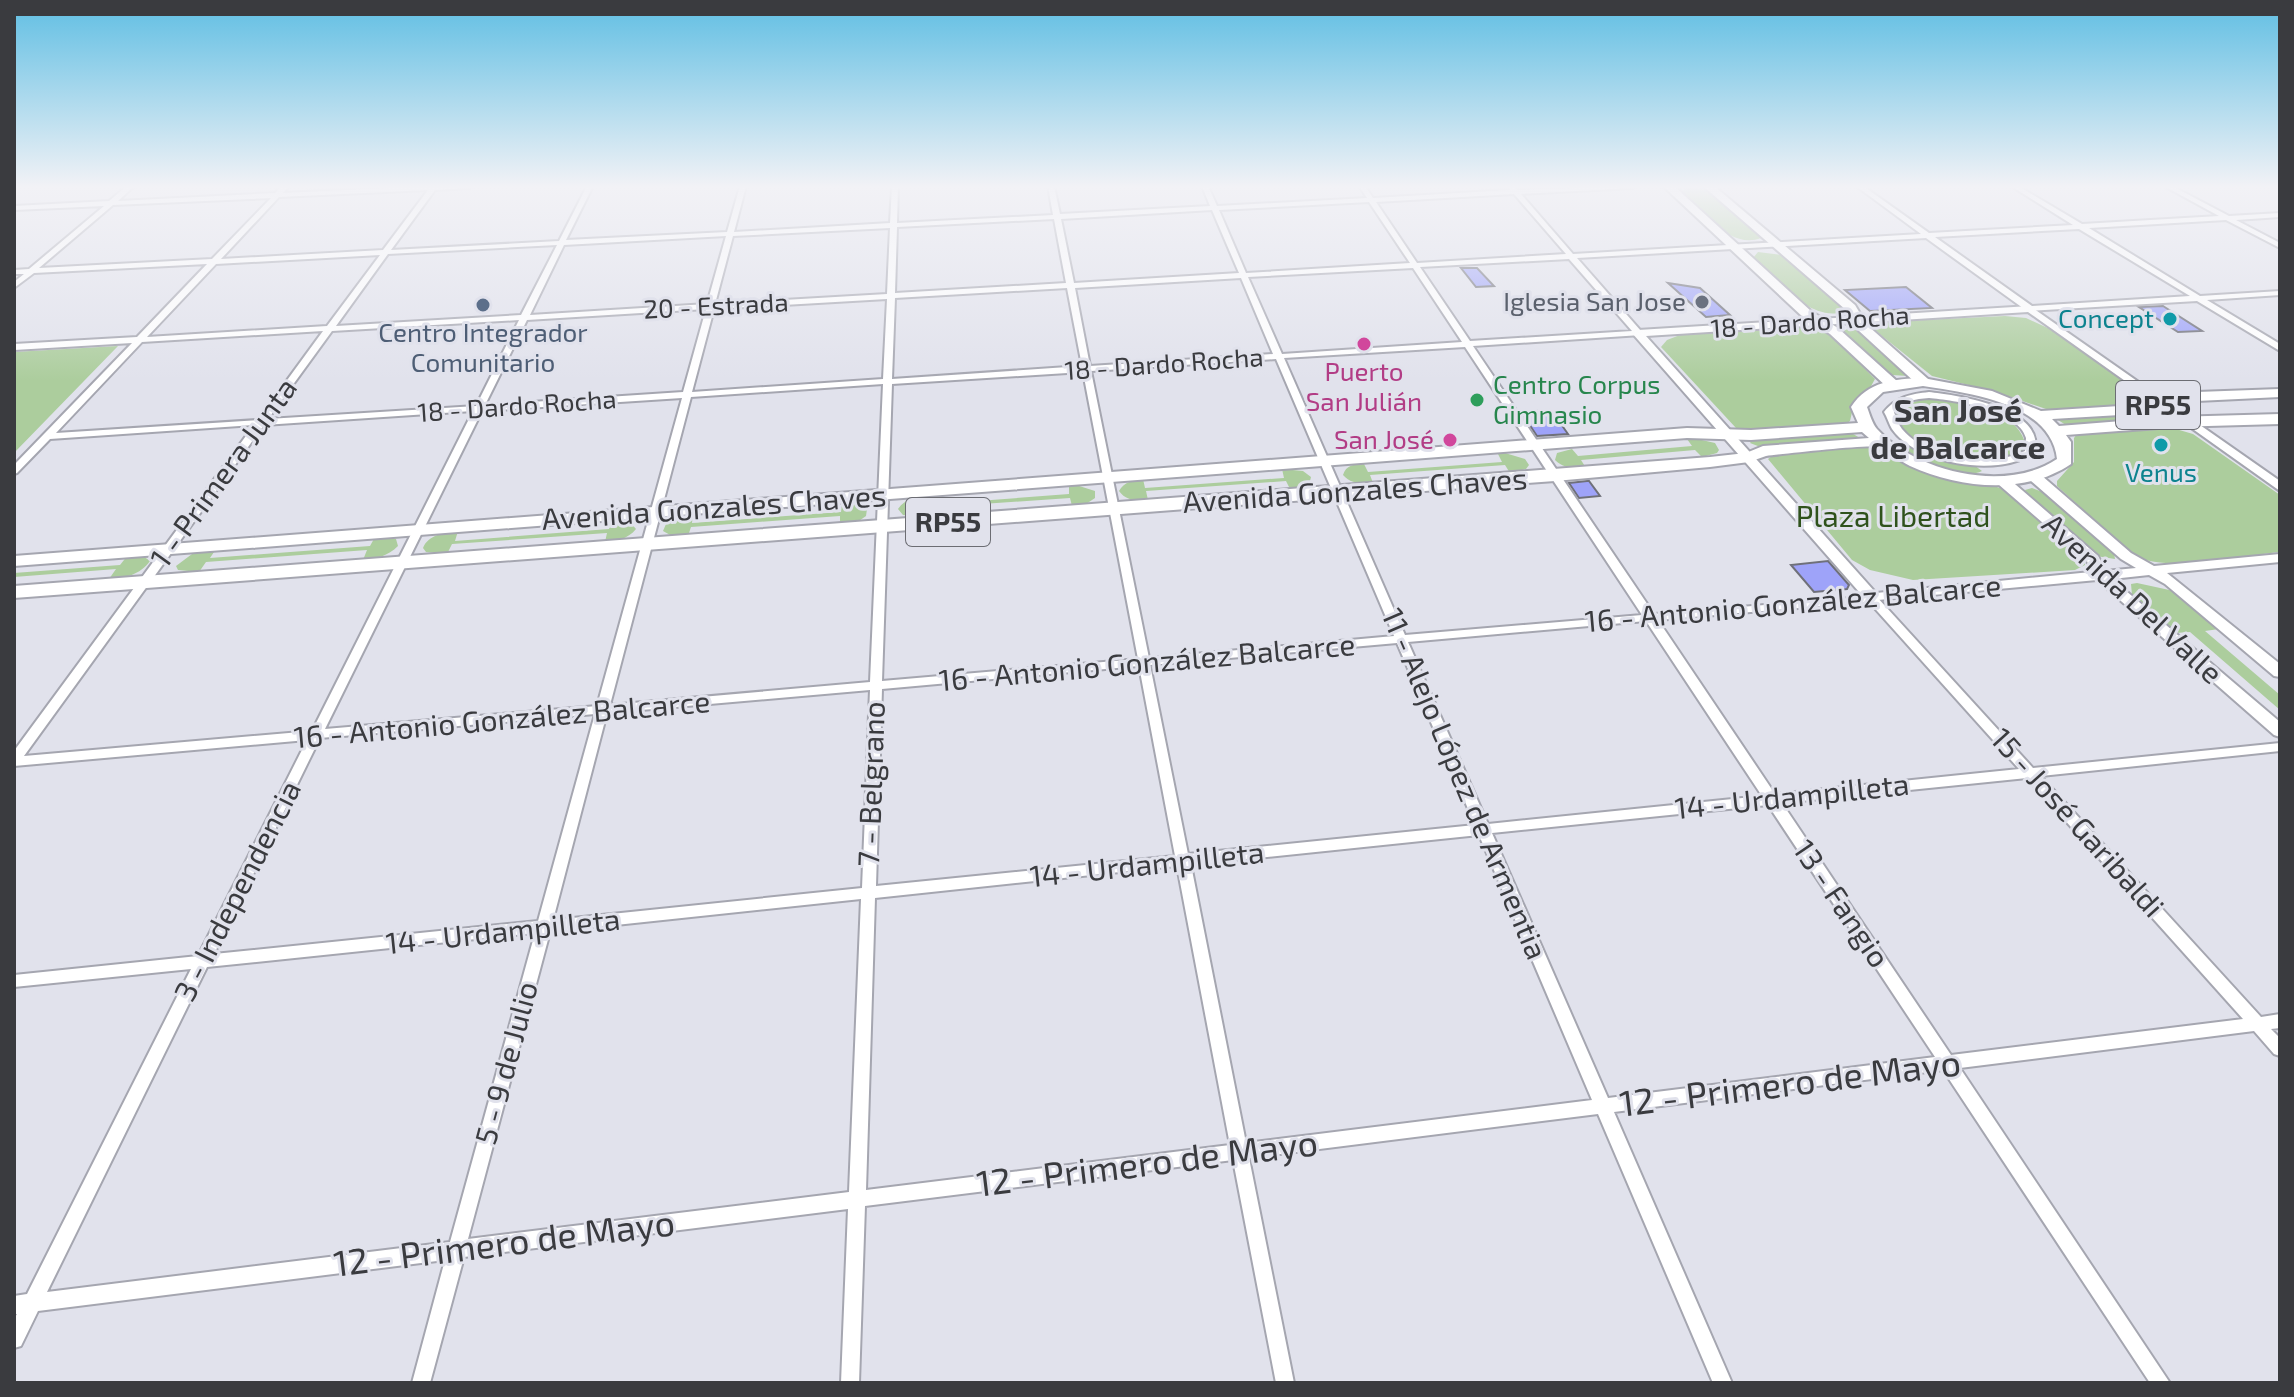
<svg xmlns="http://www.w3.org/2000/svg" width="2294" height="1397" font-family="'Exo 2',sans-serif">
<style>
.green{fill:#accd9d}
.building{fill:#9ea3f9;stroke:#6f7079;stroke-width:2}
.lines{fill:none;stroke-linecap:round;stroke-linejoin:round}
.minor-casing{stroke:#a5a6b0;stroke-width:4}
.tertiary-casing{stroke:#a5a6b0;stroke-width:4}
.secondary-casing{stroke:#a5a6b0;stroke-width:4}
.primary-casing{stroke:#a5a6b0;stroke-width:4}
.minor{fill:#fff;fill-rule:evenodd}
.tertiary{fill:#fff;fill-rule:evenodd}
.secondary{fill:#fff;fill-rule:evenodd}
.primary{fill:#fff;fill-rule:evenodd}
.worship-dot{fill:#6b7280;stroke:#e1e2ec;stroke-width:3}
.service-dot{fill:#5c6f8a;stroke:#e1e2ec;stroke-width:3}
.culture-dot{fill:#0f9aa8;stroke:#e1e2ec;stroke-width:3}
.hotel-dot{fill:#d1479c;stroke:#e1e2ec;stroke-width:3}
.leisure-dot{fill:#2e9e5b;stroke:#e1e2ec;stroke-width:3}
.labels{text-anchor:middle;stroke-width:6;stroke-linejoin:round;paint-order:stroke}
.far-worship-label{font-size:26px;fill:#5b616d;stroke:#e1e2ec;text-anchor:end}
.far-street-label{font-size:26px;fill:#3a3b3f;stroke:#e1e2ec}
.far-culture-label{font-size:26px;fill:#0d838f;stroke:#e1e2ec;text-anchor:end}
.far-service-label{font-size:26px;fill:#4e5e75;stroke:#e1e2ec}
.far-hotel-label{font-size:26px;fill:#b23c85;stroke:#e1e2ec}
.far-leisure-label{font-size:26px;fill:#27864d;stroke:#e1e2ec;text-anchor:start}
.shield{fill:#e1e2ec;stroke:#6c6d73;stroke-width:2}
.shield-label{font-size:28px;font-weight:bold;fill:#3a3b3f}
.street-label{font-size:30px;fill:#3a3b3f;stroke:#e1e2ec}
.park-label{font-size:30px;fill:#2f521c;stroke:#e1e2ec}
.far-district-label{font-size:32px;font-weight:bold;fill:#3a3b3f;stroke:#e1e2ec}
.near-street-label{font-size:36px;fill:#3a3b3f;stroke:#e1e2ec}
</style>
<rect width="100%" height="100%" fill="#e1e2ec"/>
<path class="green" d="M1686,188L1707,190L1761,238C1730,250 1702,211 1681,192Z
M1758,252L1782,255L1845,309L1843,312C1808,322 1777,279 1753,258Z
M2005,316L2026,318L2050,329L2147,398L2148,405L2052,411L1993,391L1932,376L1872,328L1876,322H1882Z
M1812,327L1828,332L1875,379L1870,388L1855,399L1850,421L1846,424L1745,431L1736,428L1661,347L1667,340L1680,335Z
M1850,328L1860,331L1908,376L1892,375L1843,331Z
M118,346L14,453V352Z
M1922,399C1955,399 2018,406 2026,446C2002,481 1909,453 1894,417L1897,409Z
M2157,412L2164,418L2066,425L2058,420Z
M2169,427L2193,434L2280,495V552C2238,556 2172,573 2134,556L2057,486V481L2074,462V438L2077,434Z
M1848,431L1860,438L1763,448L1750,443L1753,439Z
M1693,438L1715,443L1719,450L1717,453L1702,457L1695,450L1581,460L1586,468C1574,469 1563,468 1555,460L1557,453L1572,449L1578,456L1692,446L1687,439Z
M1875,447L2003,489L2085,559V565L2075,570L1913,580L1870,570L1852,560L1768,459L1776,453Z
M1908,447L1974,465L1982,471C1964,480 1924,463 1907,453Z
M1505,453L1525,459L1529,465L1526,469L1510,473L1505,465L1370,475L1373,483C1362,484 1351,484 1343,475C1346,465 1354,464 1364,464L1368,472L1502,462L1498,454Z
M1282,469L1303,471L1311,477L1310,481L1303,487L1290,489L1286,481L1146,491L1148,500C1137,501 1126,501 1119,491C1124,482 1133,480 1143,479L1145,488L1284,478Z
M1076,485L1095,491V498L1086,504L1072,506L1070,498L925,508V517L903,515L898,509C905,499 914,497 925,496V505L1069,494V486Z
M2032,488L2045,493L2114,553L2115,559L2096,556L2026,493L2025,490Z
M850,503L867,509L866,516L856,523L840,525V516L691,527L688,536H672L663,531L666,524L678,517L693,514L692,523L841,512L842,504Z
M612,520H628L636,529C628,539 617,541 605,542L607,533L452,544L447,554L426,552L423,548C428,535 445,532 458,531L455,541L609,529Z
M375,537L396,539L398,546C388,556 376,559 363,560L367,550L206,562L199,572L178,570L176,566L192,554L216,549L210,558L370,546Z
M128,555L143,556L150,561C140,575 125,578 109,579L116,569L14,577V573L120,565Z
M2137,583L2174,591L2219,629L2205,631L2280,695V710L2190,632L2175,633L2132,595L2131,584Z"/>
<path class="building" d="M1461,268H1477L1494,286L1476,287Z
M1668,283L1700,288L1730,315L1706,317Z
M1906,287L1932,308L1870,311L1845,290Z
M2163,306L2202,331L2178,332L2139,307Z
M1551,410L1568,434L1537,436L1521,412Z
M1587,481H1589L1600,496L1579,498L1569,483Z
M1828,561L1849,585L1847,589L1814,592L1791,565Z"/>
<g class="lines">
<defs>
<path id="minor" d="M127,186H134L118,201L275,193L282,186H289L283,193L431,186H472L469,188L435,190L391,250L559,241L587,186H593L566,240L727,232L740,186H746L734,232L890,223L892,186H898L897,223L1053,215L1048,186H1054L1060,214L1210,206L1202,186H1208L1217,206L1367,198L1359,186H1365L1373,198L1510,190L1509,188L1512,186L1517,190L1636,186L1633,188L1521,194L1573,254L1921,234L1856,186H1863L1929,233L2073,225L2011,186H2018L2082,224L2219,216L2164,186H2172L2229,216L2280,213V217L2236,220L2280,243V248L2226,220L2089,228L2200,296L2280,291V295L2207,300L2280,344V351L2197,301L2027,311L1926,238L1577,258L1641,331V335L1473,346L1654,614L1876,596L2033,768L2280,743V751L2041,776L2261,1017L2280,1014V1028L2271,1029L2280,1038V1056L2274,1054L2254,1031L1960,1068L2170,1383H2150L1943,1070L1614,1112L1732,1383H1713L1598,1114L1249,1158L1294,1383H1276L1233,1160L865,1206L859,1383H841L848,1209L464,1257L430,1383H412L445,1260L38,1311L21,1346L14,1348V1319L17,1314H14V1296L27,1294L191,969L14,987V975L198,956L307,740L14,766V751L254,425L50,439L17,473L14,474V465L132,343L14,350V344L137,337L207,264L34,273L14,288V282L24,274H14V270L29,269L104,206L14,210V206L109,201ZM428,190L383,250L221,259L279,197ZM1514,194L1566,254L1417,263L1376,202ZM271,198L212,259L39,268L113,205ZM1369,202L1410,263L1246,273L1219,210ZM1212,210L1239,273L1074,283L1061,219ZM1054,219L1066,283L895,293L897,227ZM890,228L887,294L715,304L733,236ZM2079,229L2190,296L2032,306L1935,237ZM726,236L707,304L530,315L564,245ZM557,245L521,315L336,326L388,254ZM380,255L327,326L147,337L216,264ZM1569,259L1632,331L1470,341L1420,267ZM1413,268L1462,342L1282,354L1248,277ZM1241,278L1273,354L1090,366L1075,288ZM1067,288L1082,366L892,379L895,298ZM887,299L883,379L692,392L714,309ZM706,309L683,392L485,405L527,320ZM519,320L476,406L268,419L332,331ZM323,331L258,420L56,433L142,342ZM1465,347L1642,615L1405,635L1284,358ZM1276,359L1394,636L1149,658L1091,371ZM1083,372L1138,659L882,681L892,384ZM883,384L870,682L610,705L691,397ZM682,398L597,706L325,729L482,411ZM473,411L312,731L24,756L264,425ZM1869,602L2019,769L1775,794L1658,620ZM1646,621L1762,796L1488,824L1408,642ZM1397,643L1475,825L1188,854L1150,665ZM1139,666L1175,856L876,886L882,689ZM870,690L862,888L553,920L607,713ZM595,714L538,921L214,954L320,738ZM2027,778L2243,1019L1951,1055L1782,803ZM1768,805L1935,1057L1608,1098L1492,833ZM1479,835L1592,1100L1246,1143L1191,865ZM1177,866L1230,1145L866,1190L875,898ZM861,899L849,1192L468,1239L550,932ZM535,933L450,1242L47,1292L207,967Z
M1929,392C1956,395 2029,406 2035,439C2036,443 2035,448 2035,452C2001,478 1917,465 1892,429C1889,424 1887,417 1884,412C1896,397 1911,394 1929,392ZM1929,398C1953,400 2019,410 2026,438C2026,439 2025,450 2025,451C1989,468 1929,461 1902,429C1898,424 1896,418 1894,412C1903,401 1915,399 1929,398Z"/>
<path id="tertiary" d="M2030,306L2280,481V491L2028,312L1646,336L1876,593L2091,572L2087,561L1998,484V478H2008L2098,556L2105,571L2136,568L2121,559L2031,481V475H2041L2131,553L2154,566L2280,554V562L2167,573L2280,664V677L2274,676L2165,584L2149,575L2112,579L2280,722V737L2274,735L2097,580L1867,601L1632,333L1638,330Z"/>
<path id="secondary" d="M1663,186H1674L1812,312L1838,328L1898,382V388H1888L1830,334L1804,318Z
M1703,186H1714L1855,305L1867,325L1928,379V385H1918L1858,330L1846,310Z"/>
<path id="primary" d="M1923,378L1992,391L2041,411L2151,404L2197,392L2280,389V397L2197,401L2154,413L2052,419L2059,426L2172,417L2280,414V424L2172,427L2066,435L2071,442V464C2024,496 1959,488 1910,466C1899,461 1888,450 1878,447C1868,444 1783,454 1766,456L1749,462L1710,467L1555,481L14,598V586L1710,457L1746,453L1763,446L1869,438L1862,432L1751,440L1687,438L14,566V556L1687,428L1751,430L1858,423L1851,407C1868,381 1894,379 1923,378ZM1923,386C1969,393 2051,403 2057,459C2007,493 1917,473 1877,429C1872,423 1870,415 1867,407L1883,392Z"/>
</defs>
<use href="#minor" class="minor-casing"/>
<use href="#tertiary" class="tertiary-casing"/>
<use href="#secondary" class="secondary-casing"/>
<use href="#primary" class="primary-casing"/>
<use href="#minor" class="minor"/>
<use href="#tertiary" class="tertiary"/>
<use href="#secondary" class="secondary"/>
<use href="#primary" class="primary"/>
</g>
<linearGradient id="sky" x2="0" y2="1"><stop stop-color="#5fbee3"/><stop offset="0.49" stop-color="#f2f2f6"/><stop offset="1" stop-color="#f2f2f6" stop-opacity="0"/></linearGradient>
<rect width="2294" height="381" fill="url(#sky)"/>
<circle class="worship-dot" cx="1702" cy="302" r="8"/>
<circle class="service-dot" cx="483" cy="305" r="8"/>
<g class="culture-dot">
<circle cx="2170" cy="319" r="8"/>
<circle cx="2161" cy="445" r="8"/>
</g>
<g class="hotel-dot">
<circle cx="1364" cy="344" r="8"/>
<circle cx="1450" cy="440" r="8"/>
</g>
<circle class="leisure-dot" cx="1477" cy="400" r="8"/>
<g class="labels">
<g class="far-worship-label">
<text x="1686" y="311">Iglesia San Jose</text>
</g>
<g class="far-street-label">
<text transform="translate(716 306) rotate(-3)" y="9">20 - Estrada</text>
<text transform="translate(1810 322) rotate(-4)" y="9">18 - Dardo Rocha</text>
<text transform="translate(1164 364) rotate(-4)" y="9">18 - Dardo Rocha</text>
<text transform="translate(517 406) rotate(-4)" y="9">18 - Dardo Rocha</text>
</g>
<g class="far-culture-label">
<text x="2154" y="328">Concept</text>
<text x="2161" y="482" text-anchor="middle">Venus</text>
</g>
<g class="far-service-label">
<text x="483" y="342">Centro Integrador<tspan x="483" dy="30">Comunitario</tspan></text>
</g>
<g class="far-hotel-label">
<text x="1364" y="381">Puerto<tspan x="1364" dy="30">San Julián</tspan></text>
<text x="1434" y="449" text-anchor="end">San José</text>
</g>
<g class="far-leisure-label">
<text x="1493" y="394">Centro Corpus<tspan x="1493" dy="30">Gimnasio</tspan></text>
</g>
<g class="shield">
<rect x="2116" y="381" width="84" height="48" rx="6"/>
<rect x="906" y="498" width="84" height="48" rx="6"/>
</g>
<g class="shield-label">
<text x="2158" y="415">RP55</text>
<text x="948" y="532">RP55</text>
</g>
<g class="street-label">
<text transform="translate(224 473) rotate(-54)" y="10">1 - Primera Junta</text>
<text transform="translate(1355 491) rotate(-4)" y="10">Avenida Gonzales Chaves</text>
<text transform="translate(714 508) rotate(-4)" y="10">Avenida Gonzales Chaves</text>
<text transform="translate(2132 599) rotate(43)" y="10">Avenida Del Valle</text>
<text transform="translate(1793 604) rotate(-5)" y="10">16 - Antonio González Balcarce</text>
<text transform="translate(1147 663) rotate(-5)" y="10">16 - Antonio González Balcarce</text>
<text transform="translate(502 720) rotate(-5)" y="10">16 - Antonio González Balcarce</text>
<text transform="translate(872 784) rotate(-88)" y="10">7 - Belgrano</text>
<text transform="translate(1464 784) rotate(67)" y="10">11 - Alejo López de Armentia</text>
<text transform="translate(1792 797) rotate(-6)" y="10">14 - Urdampilleta</text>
<text transform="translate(2077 823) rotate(48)" y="10">15 - José Garibaldi</text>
<text transform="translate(1147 865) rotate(-6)" y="10">14 - Urdampilleta</text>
<text transform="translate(238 891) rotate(-63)" y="10">3 - Independencia</text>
<text transform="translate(1841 904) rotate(56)" y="10">13 - Fangio</text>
<text transform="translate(503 932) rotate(-6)" y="10">14 - Urdampilleta</text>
<text transform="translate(507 1063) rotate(-75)" y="10">5 - 9 de Julio</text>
</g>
<g class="park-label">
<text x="1893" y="527">Plaza Libertad</text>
</g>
<g class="far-district-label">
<text x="1958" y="422">San José<tspan x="1958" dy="37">de Balcarce</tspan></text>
</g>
<g class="near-street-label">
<text transform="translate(1790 1083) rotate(-7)" y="13">12 - Primero de Mayo</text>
<text transform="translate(1147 1163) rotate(-7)" y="13">12 - Primero de Mayo</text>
<text transform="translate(504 1243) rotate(-7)" y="13">12 - Primero de Mayo</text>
</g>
</g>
<rect width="2294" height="1397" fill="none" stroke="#3a3b3f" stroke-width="32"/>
</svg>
